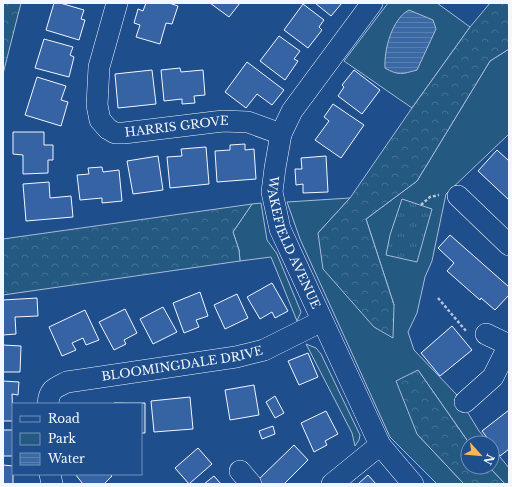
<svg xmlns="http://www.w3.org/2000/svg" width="512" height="487" font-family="'Libre Baskerville',serif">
	<defs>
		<pattern id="forest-crowns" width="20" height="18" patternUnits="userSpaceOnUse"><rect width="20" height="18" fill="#245a82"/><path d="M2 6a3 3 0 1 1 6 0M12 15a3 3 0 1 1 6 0" fill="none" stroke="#447295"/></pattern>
		<pattern id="park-tufts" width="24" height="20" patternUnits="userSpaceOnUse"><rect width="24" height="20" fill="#245a82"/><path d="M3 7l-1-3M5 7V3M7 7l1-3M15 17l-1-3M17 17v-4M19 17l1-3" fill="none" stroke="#447295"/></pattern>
		<pattern id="water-rules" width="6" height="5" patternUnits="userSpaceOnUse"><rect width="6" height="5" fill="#3b69a3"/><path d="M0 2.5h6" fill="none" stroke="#587fb1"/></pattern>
	</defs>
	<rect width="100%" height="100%" fill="#1f4e8c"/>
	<path fill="#245a82" stroke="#a8bbd7" d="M388,3H437L470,27L412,108L344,61Z
		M509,49V134L446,194L432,261L425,277L417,313L408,332L414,350L457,395L479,431L489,443H469L418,370L417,434L464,484H437L390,437L300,239L287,202L350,198L318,233L394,305L366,219L417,181L490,61Z
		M261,203L267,240L277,254L301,312L297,321L271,257L240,261L239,250L233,232L252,204Z
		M306,344L316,348L321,354L360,435L359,440L355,446L352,433Z
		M492,447L509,468V484H505L489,467H492Z"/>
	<path fill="url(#forest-crowns)" stroke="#a8bbd7" d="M3,3H21L3,74Z
		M490,3H509V49L490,61L417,181L366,219L394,305L393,338L374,327L323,269L318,233L350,198L412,108L470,27Z
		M252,204L233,232L239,250L240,261L3,295V239Z
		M418,370L469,443H468V467H489L505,484H464L417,434L396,381Z"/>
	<path fill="url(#park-tufts)" stroke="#a8bbd7" d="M402,199L432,209L417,262L386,255L390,235Z"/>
	<path fill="url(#water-rules)" stroke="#a8bbd7" d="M409,10L433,20L436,29L417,70C402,74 399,76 385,68C384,49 392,19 409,10Z"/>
	<path fill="#3563a3" stroke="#f2f6ff" d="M54,3H60L84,10L81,19L85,20L79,40L46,30Z
		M146,3H169L178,6L172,24L166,23L160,44L136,37L140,25L134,23L138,9L143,11Z
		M210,3H240L229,17Z
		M315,3H342L331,16Z
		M303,4L324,20L319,27L322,30L308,48L284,30Z
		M279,36L300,51L294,59L298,61L285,80L260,61Z
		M44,39L73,47L70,55L74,57L69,77L35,68Z
		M247,62L284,90L272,105L257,94L246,108L225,92Z
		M180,68L181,72L203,70L205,95L194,96L195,103L182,104V99L164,101L161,70Z
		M152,70L156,104L118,108L115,74Z
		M354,70L380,90L362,114L338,96L344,87L342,85Z
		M37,77L66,86L61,100L68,102L61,126L25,115Z
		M333,104L364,125L341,158L315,140L329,121L324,117Z
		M13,132H44V145H53V160H48V173L23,174V155L13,154Z
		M245,144V150L254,149L256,179L217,182L215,151L230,150V145Z
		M206,147L209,184L170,188L167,157L182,156L181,149Z
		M497,150L509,161V200L478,171Z
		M158,156L163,190L133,194L127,161Z
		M326,156L328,192L303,193V184L296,185L295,169H302L301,158Z
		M102,167L103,172L119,170L122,201L102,203V198L80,200L77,175L89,174L88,168Z
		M49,182L50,198L71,196L73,217L26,221L23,184Z
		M450,235L509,287V295L495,310L481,298L480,300L447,271L454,263L438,248Z
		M272,283L288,311L275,318L272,312L260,319L247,297Z
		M200,292L208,316L196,320L199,327L184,333L173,303Z
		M237,294L248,318L225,329L214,305Z
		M37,298L38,316L15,317L16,334L3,335V300Z
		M163,307L177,332L153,344L140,319Z
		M125,309L137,333L124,340L126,344L114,350L99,322Z
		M85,310L99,340L86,345L83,338L72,343L76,350L62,356L49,327Z
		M452,326L472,350L440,376L421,353Z
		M3,345L21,346L20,372H3Z
		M308,353L318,377L299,385L288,361Z
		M3,381L19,382L18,395L12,394L13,421H3Z
		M254,385L259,415L230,420L225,390Z
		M275,396L284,413L275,418L266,402Z
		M190,397L193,429L154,432L151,401Z
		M114,403H145V433H141V404Z
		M509,410V449L500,456L492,445V443H491L482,431Z
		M326,411L338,434L325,441L327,445L314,452L301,423Z
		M273,426L275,434L262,439L259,431Z
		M3,430H13V456H3Z
		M294,445L308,460L284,484H262L258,480Z
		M198,448L212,464L189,484L175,468Z
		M3,465L13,466V484H3Z
		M75,474H110L112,476L104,484H83Z
		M368,475L376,484H358Z
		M214,476L221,484H204Z"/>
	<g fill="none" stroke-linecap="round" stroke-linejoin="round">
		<defs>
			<g id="minor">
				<path id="s1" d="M117,3L99,67L97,105L100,120L108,129L115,133H124L223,121L248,122L281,134"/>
				<path id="s2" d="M372,3L292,111L281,134L275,168L272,192L280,229L380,445L413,484"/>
				<path d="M458,196L509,245"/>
				<path d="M486,334L509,345"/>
				<path d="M465,402L493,377L509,345"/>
				<path id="s3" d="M48,404C49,389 55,388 67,382L236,357L264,350L322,321"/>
				<path d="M240,471L251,484"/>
				<path d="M50,474L52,484"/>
				<path d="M332,484L380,445"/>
			</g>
		</defs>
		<use href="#minor" stroke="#f2f6ff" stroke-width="22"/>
		<path stroke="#b3c4dc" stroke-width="2.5" stroke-dasharray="3 2" stroke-linecap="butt" d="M421,205L430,197L439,195
			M438,298L466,331"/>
		<use href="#minor" stroke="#1f4e8c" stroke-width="21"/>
	</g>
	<g text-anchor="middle" stroke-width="3" stroke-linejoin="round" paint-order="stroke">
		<g font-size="12" fill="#f2f6ff" stroke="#1f4e8c">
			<text dy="4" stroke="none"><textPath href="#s1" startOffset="202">HARRIS GROVE</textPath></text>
			<text dy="4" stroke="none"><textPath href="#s2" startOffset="273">WAKEFIELD AVENUE</textPath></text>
			<text dy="4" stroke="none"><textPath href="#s3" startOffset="148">BLOOMINGDALE DRIVE</textPath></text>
		</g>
	</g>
	<rect width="512" height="487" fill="none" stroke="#f2f6ff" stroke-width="8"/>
	<rect x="12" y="403" width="130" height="72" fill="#1f4e8c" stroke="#7391ba"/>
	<rect x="20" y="416" width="20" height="6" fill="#1f4e8c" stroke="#7391ba"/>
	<text x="48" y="423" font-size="12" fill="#f2f6ff">Road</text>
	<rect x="20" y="433" width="20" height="12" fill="#245a82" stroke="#7391ba"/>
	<text x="48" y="443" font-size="12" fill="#f2f6ff">Park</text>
	<rect x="20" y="453" width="20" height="12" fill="url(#water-rules)" stroke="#7391ba"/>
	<text x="48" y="463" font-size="12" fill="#f2f6ff">Water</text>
	<g transform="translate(480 455) rotate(117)"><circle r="19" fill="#1f4e8c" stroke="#7391ba"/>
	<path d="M0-3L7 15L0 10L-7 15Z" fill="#ffb74d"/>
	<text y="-6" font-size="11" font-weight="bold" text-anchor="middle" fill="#f2f6ff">N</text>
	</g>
</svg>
